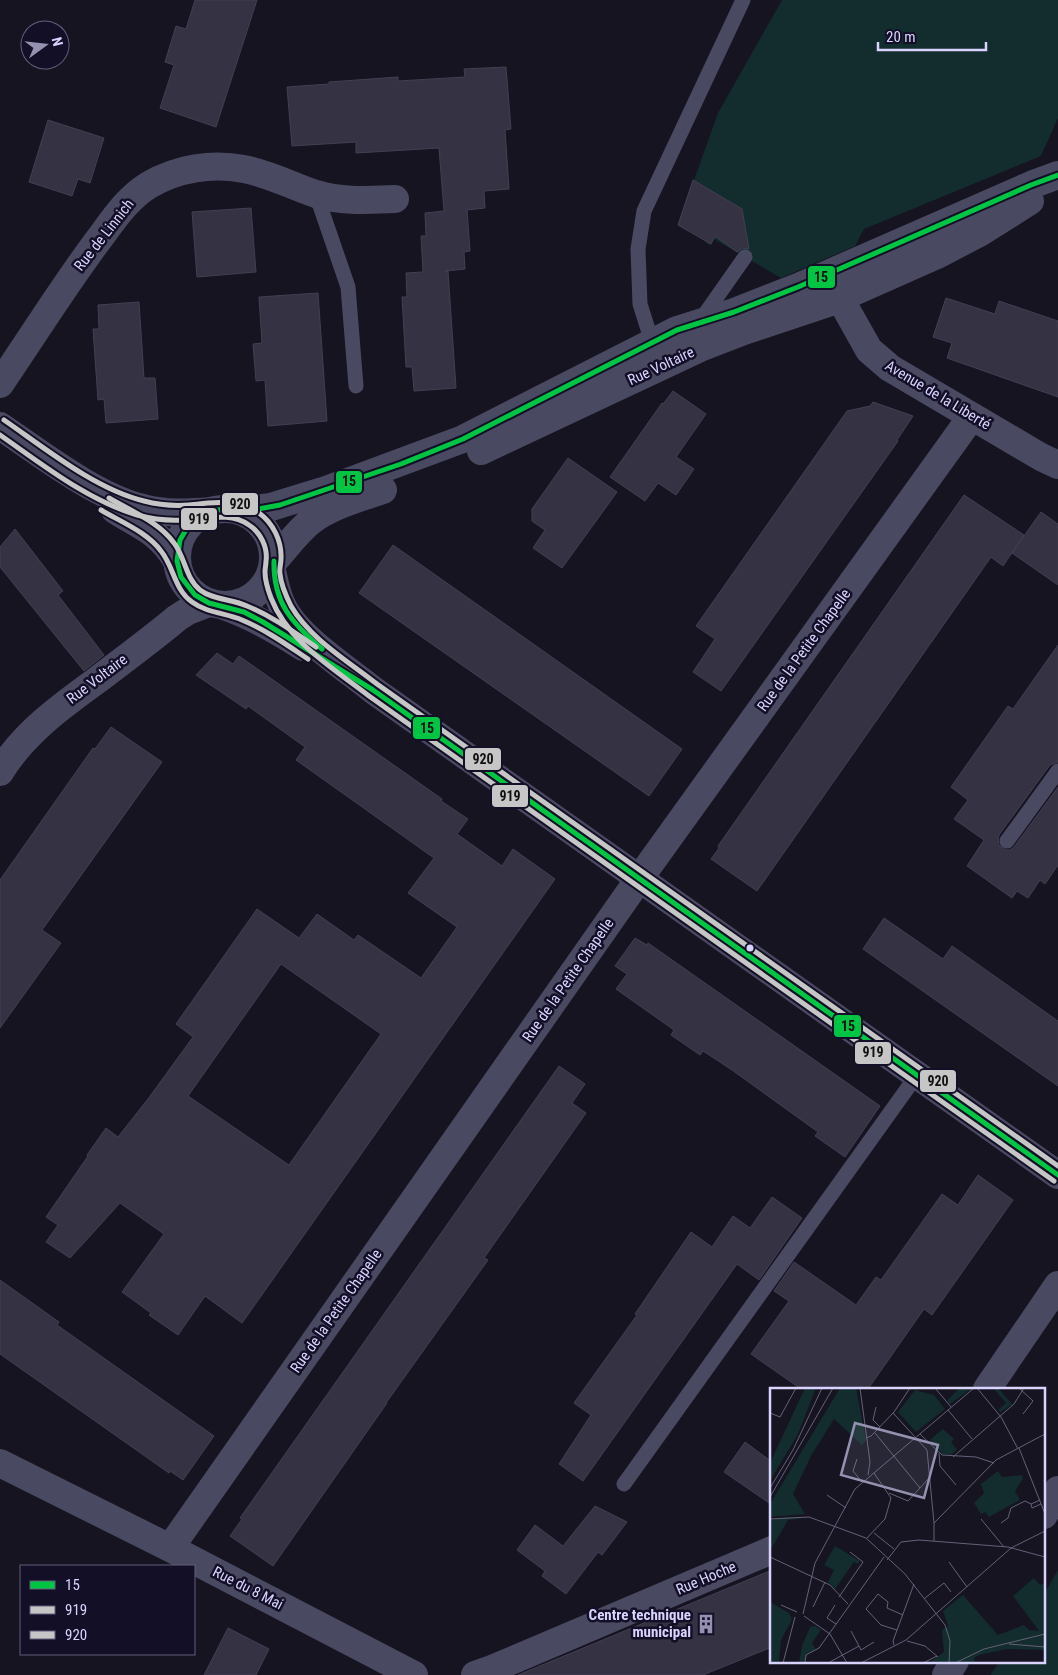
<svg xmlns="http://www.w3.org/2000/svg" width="1058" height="1675" font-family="'Roboto Condensed',sans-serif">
	<rect width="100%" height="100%" fill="#161421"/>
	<path fill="#132c2d" d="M782,0H1058V118L1041,156L864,229L855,246L781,278L714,239L710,245L706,243L707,241L678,225L718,113Z
		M1058,1570V1675H990L1000,1661H1044V1594Z"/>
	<path fill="#343243" stroke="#433f54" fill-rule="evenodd" d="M195,0H257L216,127L160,108L174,65L165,62L176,26L186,29Z
		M506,67L511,129L505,130L509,189L484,191L485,208L467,210L470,251L464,252L465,269L445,271H448L456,388L414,391L412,367H406L402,297H407L406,273L423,272L421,236H426L425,213L444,211L439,148L356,153V142L292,146L287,87L329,84V82L398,77V81L465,77L464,69Z
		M48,120L104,138L90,183L78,179L72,196L29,182Z
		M693,180L742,209L749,249L742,248L737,252L715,236L711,244L678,225Z
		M251,208L256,272L197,277L192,212Z
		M318,293L327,421L268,426L265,380L256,381L253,344L262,343L259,297Z
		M946,298L995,314L999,301L1058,321V397L947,358L952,343L933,337Z
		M139,302L144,378H155L158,419L106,423L104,399L98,400L93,329H99L98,305Z
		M673,391L706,414L676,457L694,469L676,495L658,483L645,501L610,477L662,403L663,404Z
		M873,402L913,416L897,440L898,441L721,691L693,672L715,639L696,626L847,411L870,406Z
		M568,458L617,492L562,568L533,548L545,530L532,521V509Z
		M964,495L1024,535L1003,566L991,557L757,891L711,859L719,848L718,846Z
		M1041,512L1058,524V585L1012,553Z
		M15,529L63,591L58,595L104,655L84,671L0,567V547Z
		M393,545L682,749L649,796L359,593Z
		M1058,645V762L1050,765L999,835L998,840L999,845L1006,850H1010L1014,847L1058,787V865L1045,884L1040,880L1028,898L1017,891L1012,898L967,866L984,840L954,819L968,800L951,787L1008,706L1013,709Z
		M217,653L233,664L239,656L442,799L441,801L468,819L457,834L502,866L513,849L555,879L242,1323L205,1296L178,1335L149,1315L151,1313L122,1292L164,1234L120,1203L70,1258L46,1242L58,1225L46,1217L88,1156L87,1155L106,1128L118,1137L148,1099L193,1037L176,1024L257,909L299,938L317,914L354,940L358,935L421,978L457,927L408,893L434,858L296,760L305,747L248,706L246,709L196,675ZM281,964L381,1034L289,1165L188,1096Z
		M111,727L162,762L42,930L61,943L0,1028V880L93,748L95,749Z
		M884,918L943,959L952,946L1058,1021V1086L863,949Z
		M635,938L647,945L648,943L880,1106L845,1157L815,1136L818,1132L732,1070L703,1051L700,1055L671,1035L674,1030L616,989L627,974L615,966Z
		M559,1066L585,1084L572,1103L586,1113L484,1258L488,1260L386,1403H387L273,1566L230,1536L242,1519L240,1518Z
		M978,1175L1013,1200L932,1315L924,1309L868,1389H801L751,1354L789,1301L774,1291L794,1262L856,1305L876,1277L881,1280L942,1194L958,1205Z
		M772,1197L802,1218L759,1280L737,1264L583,1481L559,1464L591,1415L574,1403L637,1315L635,1314L691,1232L712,1247L733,1216L750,1228Z
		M0,1280L59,1322L57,1325L214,1436L183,1480L170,1471L169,1473L0,1354Z
		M745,1442L772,1462V1505L724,1472Z
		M595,1506L627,1522L602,1555L598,1552L566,1594L542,1576L545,1571L517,1550L535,1525L563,1546Z
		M772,1570V1647L703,1675H518Z
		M228,1628L269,1649L256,1675H204Z"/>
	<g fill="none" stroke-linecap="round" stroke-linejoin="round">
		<path stroke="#4a4962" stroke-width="15" d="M316,194L348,287L356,386
			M700,321L745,257
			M652,342L640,304L638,249L644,211L743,0
			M1007,841L1058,771
			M624,1484L917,1075"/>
		<path stroke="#4a4962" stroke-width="28" d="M833,277L846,309L869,350L890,368L1041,457L1058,465
			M0,384C32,337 62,289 96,243C112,222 126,199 149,185C178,168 212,163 244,169C270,174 292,186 316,194C342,202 368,200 395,199
			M0,772C23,734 60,707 96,681C123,660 151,640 177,618L188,611L209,603
			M987,1389L1058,1285
			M0,1463L170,1548L414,1675
			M1044,1515L1058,1490
			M170,1548L639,879L972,416
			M475,1675L492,1669L772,1550
			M946,1675L955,1661"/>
		<path stroke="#4a4962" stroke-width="28" d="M0,426C40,453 96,497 143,508C166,514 188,513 211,511
			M481,451L700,348L744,331L831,302L937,255L981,232L1030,201
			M177 557a48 48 0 1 1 96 0a48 48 0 1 1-96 0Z
			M115,510C143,528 159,531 177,561
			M240,511L271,507L323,491L463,439L677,330L734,312L798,287L1031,185L1058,175
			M274,561C286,548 297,532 311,521C331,506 359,498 383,490
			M272,571C275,583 277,595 282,605C296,636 346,668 373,690L1058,1175
			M224,606C253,616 278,631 303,647"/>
		<defs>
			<path id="bus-1" d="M1058,175L1031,185L798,287L734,312L677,330L463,439L401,464L280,505L253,510L240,511L226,509L211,511L198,518L187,528L180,540L177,561L181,577L195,595L209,603L244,612L263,622L373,690L1058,1175
				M274,561C273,603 292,623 322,649"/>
			<path id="bus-2" d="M0,435C43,465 87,500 137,515C152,519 168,521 183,520C205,520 229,511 249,525C260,532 268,547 266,561C266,565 265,568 265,572C265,581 268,590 271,598C288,642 333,668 369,696L1054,1181
				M101,510C121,522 147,532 161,551C174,567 174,589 192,602C207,613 226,613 242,620C266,630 287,645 308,659"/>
			<path id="bus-3" d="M4,420C46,449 95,489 144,501C159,505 175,506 189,505C214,503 237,497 259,513C273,523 282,541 281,559C281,564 279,569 280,574C281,585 286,596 291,606C310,639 348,661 377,684L1058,1166
				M109,498C131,511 159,522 174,543C185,557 186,579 200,590C213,600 232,599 247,606C272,616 294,632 316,647"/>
		</defs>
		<use href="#bus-1" stroke="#130f26" stroke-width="9"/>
		<use href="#bus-2" stroke="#130f26" stroke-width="9"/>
		<use href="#bus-3" stroke="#130f26" stroke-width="9"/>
		<use href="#bus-1" stroke="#00c543" stroke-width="5"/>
		<use href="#bus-2" stroke="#c6c6c6" stroke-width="5"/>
		<use href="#bus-3" stroke="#c6c6c6" stroke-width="5"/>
	</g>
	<defs>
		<symbol id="building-bare" viewBox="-9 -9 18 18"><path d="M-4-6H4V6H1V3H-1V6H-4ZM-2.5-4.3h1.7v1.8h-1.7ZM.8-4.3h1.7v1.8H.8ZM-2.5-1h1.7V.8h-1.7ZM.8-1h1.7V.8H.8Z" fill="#9591b1" stroke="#130f26" stroke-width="2.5" paint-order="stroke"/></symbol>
	</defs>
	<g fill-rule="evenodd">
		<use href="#building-bare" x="692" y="1610" width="28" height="28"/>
	</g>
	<circle fill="#d9d4ff" stroke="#130f26" stroke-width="2" cx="750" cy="948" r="4.5"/>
	<g text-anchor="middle" stroke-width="5" stroke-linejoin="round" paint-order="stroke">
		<g font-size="15" fill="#d9d4ff" stroke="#130f26">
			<text transform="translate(104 235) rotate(-52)" y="5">Rue de Linnich</text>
			<text transform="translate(661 366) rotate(-25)" y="5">Rue Voltaire</text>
			<text transform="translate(938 395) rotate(31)" y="5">Avenue de la Liberté</text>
			<text transform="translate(804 650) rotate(-54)" y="5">Rue de la Petite Chapelle</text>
			<text transform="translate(97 679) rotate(-37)" y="5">Rue Voltaire</text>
			<text transform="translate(568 980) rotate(-55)" y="5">Rue de la Petite Chapelle</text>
			<text transform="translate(336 1311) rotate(-55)" y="5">Rue de la Petite Chapelle</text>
			<text transform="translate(706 1578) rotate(-23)" y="5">Rue Hoche</text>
			<text transform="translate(248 1588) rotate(27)" y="5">Rue du 8 Mai</text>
		</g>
		<g font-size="15" font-weight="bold" fill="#d9d4ff" stroke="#130f26" text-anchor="end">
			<text x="691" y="1620">Centre technique<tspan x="691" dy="17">municipal</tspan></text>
		</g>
	</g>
	<g transform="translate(770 1388)">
		<rect width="275" height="275" fill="#161421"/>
		<path d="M35,0H46L28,46L0,93V75ZM70,0H86L96,52L92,57L64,31L41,68L23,106L35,126L0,129V116ZM189,0H202L180,16L177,13ZM228,0L242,16L231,24L228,22L236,15L224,1ZM145,2L164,7L175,21L146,44L128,24ZM173,41L184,51L181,54L187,62L181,67L172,66L160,52ZM228,83L232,89L252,87L253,91L245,103L250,112L219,129L215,124L211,126L204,115L214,105L211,96ZM17,129L34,130L18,132L0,163V132ZM65,158L90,173L88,176L84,174L65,201L58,194L64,182L54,177ZM264,190L270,197L275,194V262L237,261L209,267L204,270L205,275H159L174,264L172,242L178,238L173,223L193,207L228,247L254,237L259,242L269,243L243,208ZM0,214L19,225L22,231L11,252L9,275H0ZM45,238L51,242L42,255L46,262L36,266L35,275H29L32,258L40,239Z" fill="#132c2d"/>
		<path fill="none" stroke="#64617a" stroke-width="1" d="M90,0L100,74L98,87M165,0L181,19M207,0L231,29L248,61M249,0L263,13L253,26M106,19L103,32L110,39M178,22L202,51M0,25L10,29L26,0M123,25L157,62L164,135M105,45L150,100M150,46L172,67L206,69L224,75M96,50L101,48L124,24L140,0M249,60L275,126M169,65L170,78L186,97M183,69L244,16L254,0M87,71L83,83L92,94M0,100L23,62L52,0M119,105L138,113L160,89M57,107L76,120M0,109L63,0M270,112L261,116L262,120L271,116M0,131L39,129L96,150L135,186L175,237L180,253L179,275M211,131L234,159M231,135L238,130L241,120L255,113L261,116M104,145L124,161M96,151L115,131L121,110L104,85M164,153V135L226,72L275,46M0,169L60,197L78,216M117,172L131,154L149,152L238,159L275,169M179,174L197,199M69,209L93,174L80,164M155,210L174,195L181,204M11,217L27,224M65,217L57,230L66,236M43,219L55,194M33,226L45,175L85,101L204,0M34,228L60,246L77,275M127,242L111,237L96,221L108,206L118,214L117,220L133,227M81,243L89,258M137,253L155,258L168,269M239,256L275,259M124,257L123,253L144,196M13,275L25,229M35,275L36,267L49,260L114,169M58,275L89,258L91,262L104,254M91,275L136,252L241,160L275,143M153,275L167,268M185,275L214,261L275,246"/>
		<path fill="#9591b1" fill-opacity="0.15" stroke="#9591b1" stroke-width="2.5" d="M85,35L168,57L154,110L71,87Z"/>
		<rect width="275" height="275" fill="none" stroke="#d9d4ff" stroke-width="2.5"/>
	</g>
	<g stroke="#130f26" stroke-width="2">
		<rect x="807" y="265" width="29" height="24" rx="5" fill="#00c543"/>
		<rect x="335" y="470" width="28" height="24" rx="5" fill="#00c543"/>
		<rect x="221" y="492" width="38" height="24" rx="5" fill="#c6c6c6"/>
		<rect x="180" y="507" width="38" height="24" rx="5" fill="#c6c6c6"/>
		<rect x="412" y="716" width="29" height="24" rx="5" fill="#00c543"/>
		<rect x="464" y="747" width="38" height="24" rx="5" fill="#c6c6c6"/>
		<rect x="491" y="784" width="38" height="24" rx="5" fill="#c6c6c6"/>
		<rect x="833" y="1014" width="29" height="24" rx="5" fill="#00c543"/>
		<rect x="854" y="1041" width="38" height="24" rx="5" fill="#c6c6c6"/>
		<rect x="919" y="1069" width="38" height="24" rx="5" fill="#c6c6c6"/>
	</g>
	<g font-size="14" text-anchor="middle" font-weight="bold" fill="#111">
		<text x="821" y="282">15</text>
		<text x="349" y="486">15</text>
		<text x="240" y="509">920</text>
		<text x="199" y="524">919</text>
		<text x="427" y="733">15</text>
		<text x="483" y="764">920</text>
		<text x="510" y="801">919</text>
		<text x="848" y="1031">15</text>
		<text x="873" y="1057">919</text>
		<text x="938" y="1086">920</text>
	</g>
	<rect x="20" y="1565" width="175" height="90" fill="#130f26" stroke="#625e7d"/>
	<rect x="30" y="1581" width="25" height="8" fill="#00c543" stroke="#625e7d"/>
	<text x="65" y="1590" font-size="15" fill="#d9d4ff">15</text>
	<rect x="30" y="1606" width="25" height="8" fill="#c6c6c6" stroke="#625e7d"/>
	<text x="65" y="1615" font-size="15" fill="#d9d4ff">919</text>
	<rect x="30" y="1631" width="25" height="8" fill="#c6c6c6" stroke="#625e7d"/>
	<text x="65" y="1640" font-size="15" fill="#d9d4ff">920</text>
	<g transform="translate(45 45) rotate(75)"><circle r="24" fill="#130f26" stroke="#625e7d"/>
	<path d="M0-4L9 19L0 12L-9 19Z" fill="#9591b1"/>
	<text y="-8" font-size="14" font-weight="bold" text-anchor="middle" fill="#d9d4ff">N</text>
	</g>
	<path d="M878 42v8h108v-8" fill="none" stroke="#d9d4ff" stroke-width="2.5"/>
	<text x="886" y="42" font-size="15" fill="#d9d4ff" stroke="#130f26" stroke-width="4" paint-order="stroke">20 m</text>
</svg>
